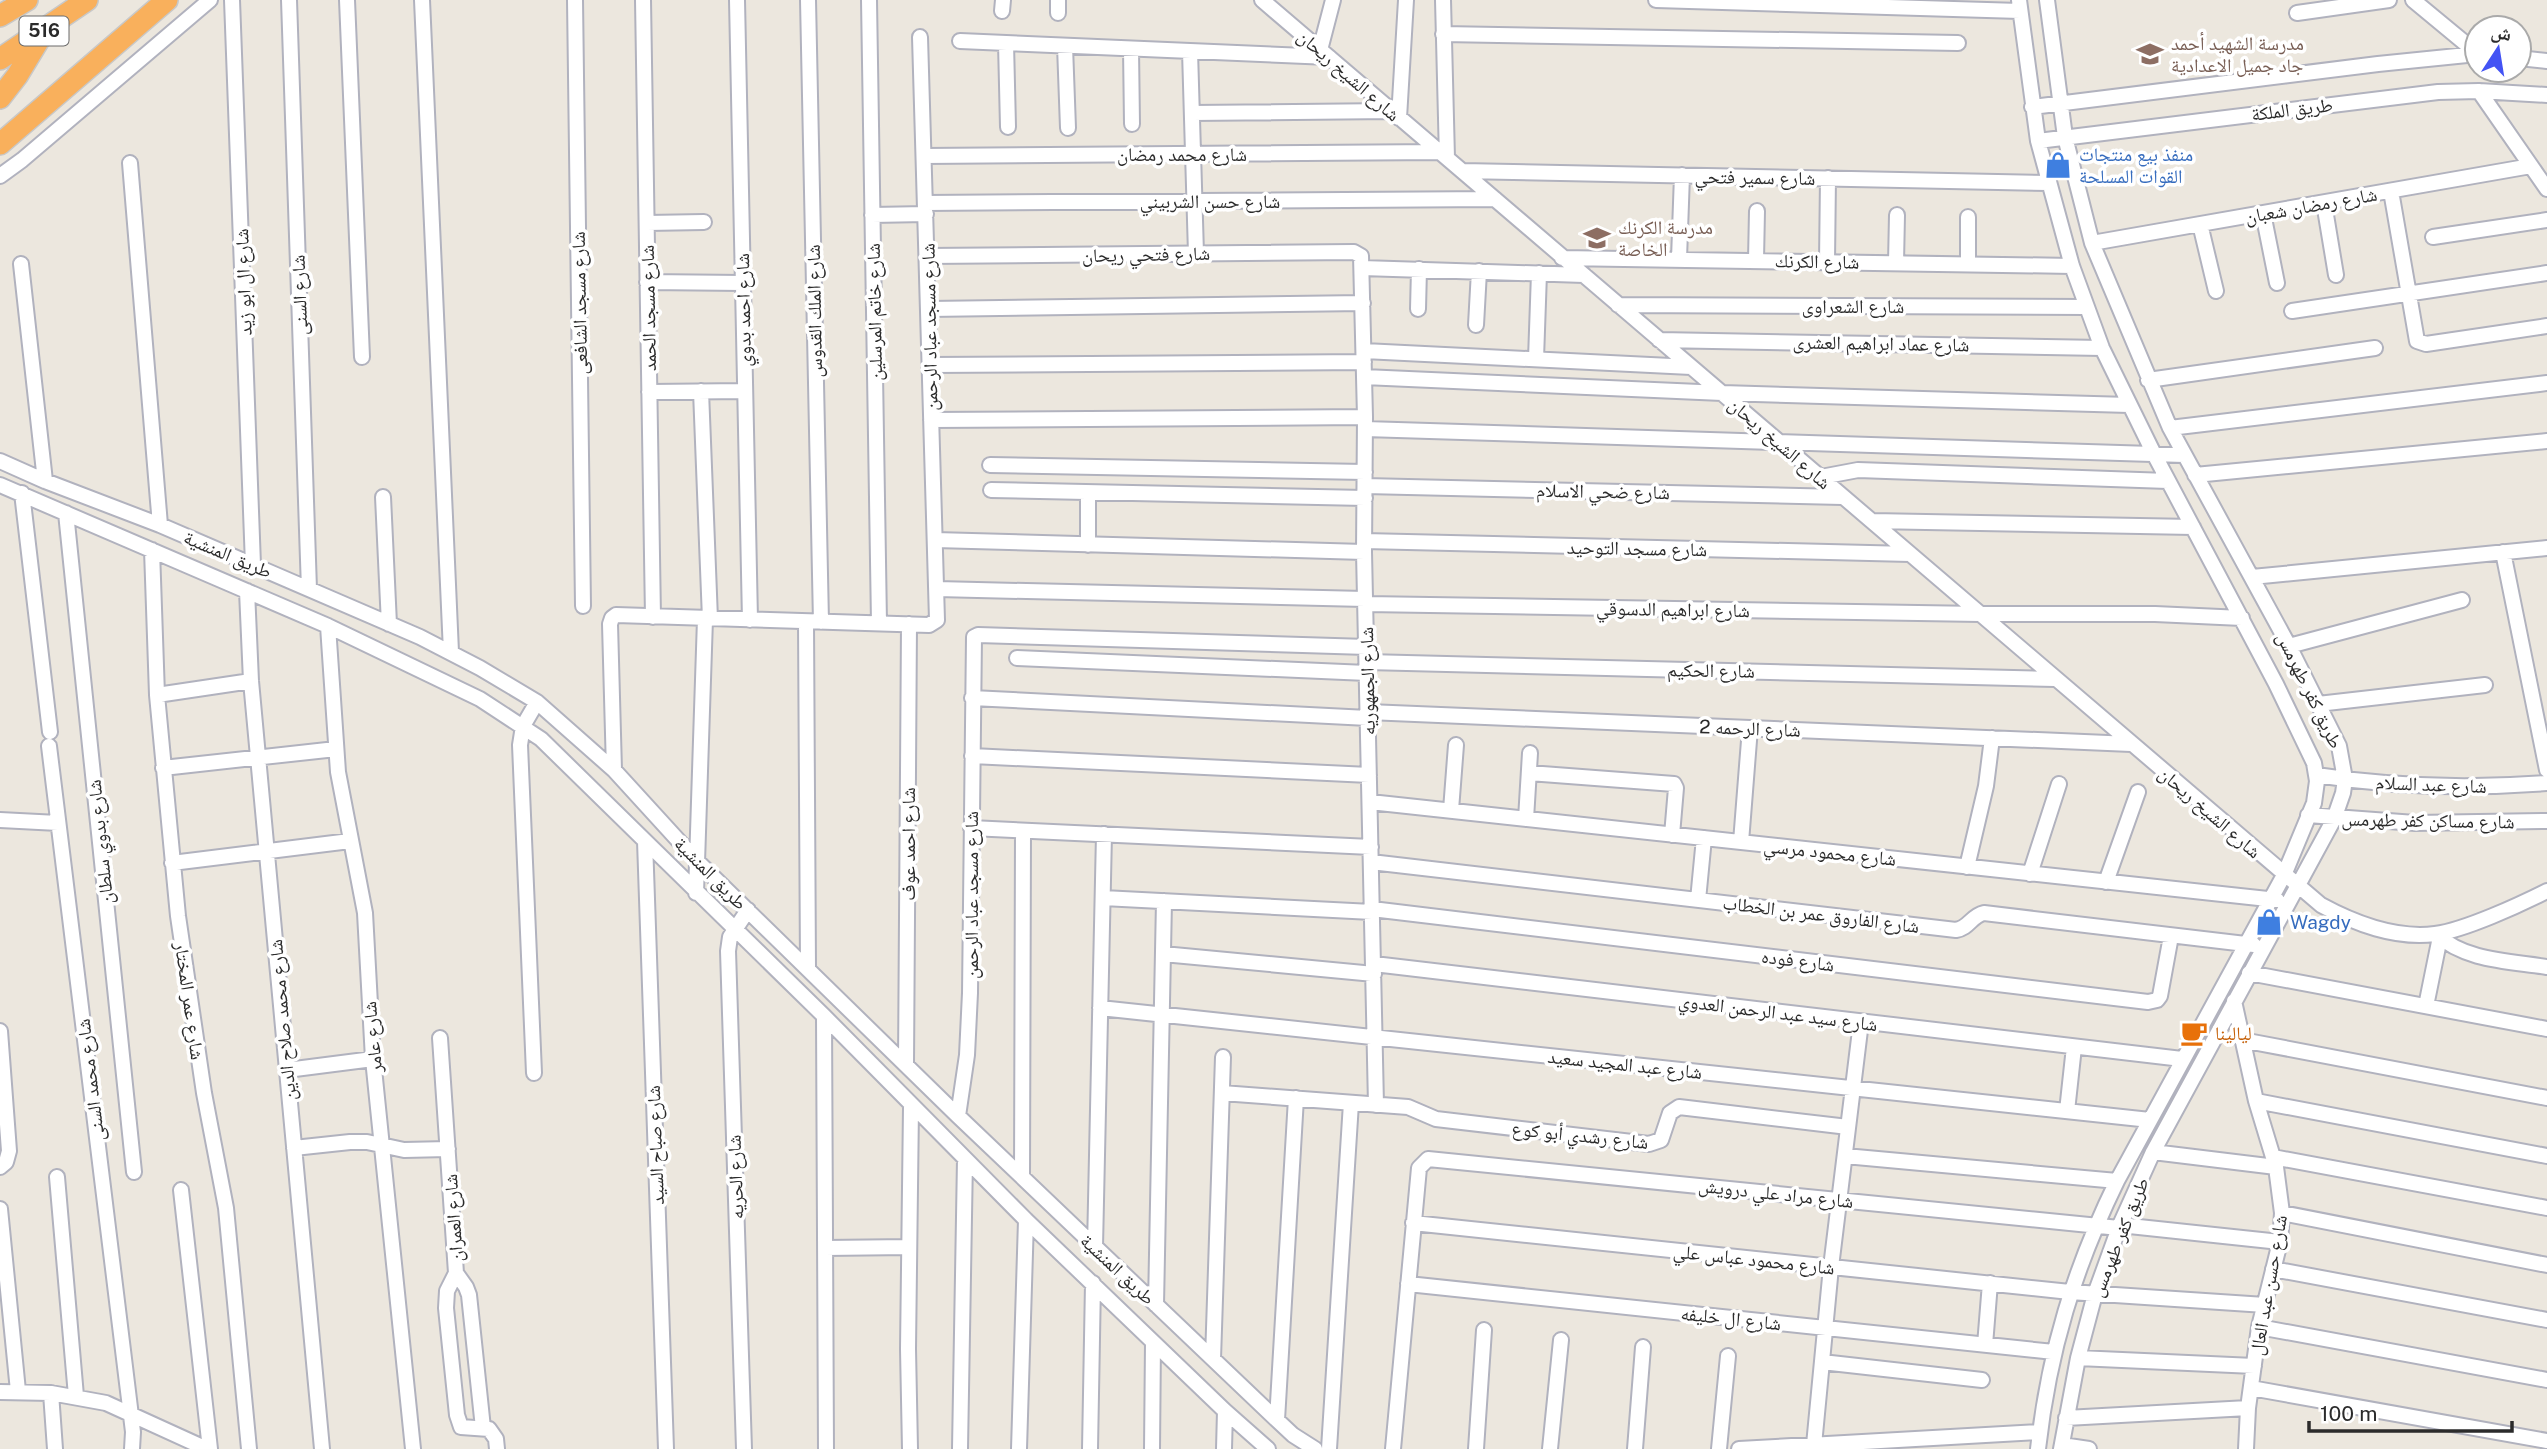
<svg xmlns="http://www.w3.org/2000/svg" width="2547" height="1449" font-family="'Public Sans','Noto Naskh Arabic',sans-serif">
	<rect width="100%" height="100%" fill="#ece7de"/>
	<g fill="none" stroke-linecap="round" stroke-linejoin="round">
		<defs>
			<path id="minor" d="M232,0L253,565
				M289,0L309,589
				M347,0L362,357
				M422,0L451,652
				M575,0L583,606
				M643,0L653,617
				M737,0L750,620
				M808,0L821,622
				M869,0L879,623
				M1262,0L2321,905C2356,924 2395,939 2435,934C2465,930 2519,905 2547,891
				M1443,0L1447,158
				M1656,0L2020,11
				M2019,0L2038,141L2072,266L2102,348L2154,454L2276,684L2314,763L2317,781L2314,803L2284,875L2117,1181C2074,1269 2049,1351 2038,1449
				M2047,0L2065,137L2092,243L2170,428L2289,646L2339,746L2345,779L2343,793L2334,819L2153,1152L2120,1225L2095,1294L2078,1358L2061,1449
				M2413,0L2477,53
				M1002,11L1003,0
				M1058,13V0
				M2297,13L2389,0
				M1443,34L1958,43
				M960,41L1329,57
				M1006,43L1008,127
				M1065,46L1068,128
				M1131,49L1132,124
				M1320,50L1333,0
				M1190,51L1196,254
				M2519,58L2547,61
				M2479,91L2547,189
				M2032,107L2378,64L2477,54
				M1192,113L1392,111
				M1399,118L1406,0
				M2038,141L2438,92L2479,91L2547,95
				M924,156L1440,152
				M130,163L160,525
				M1462,171L2048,183
				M0,176L22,160L210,0
				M2391,191L2417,341L2426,344L2547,326
				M925,203L1495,199
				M2324,203L2336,275
				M2263,213L2277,283
				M872,215L926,214
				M647,223L704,222
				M2200,224L2216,291
				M2433,237L2547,220
				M2092,243L2531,166
				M927,256L1354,252L1361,256L1365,417L1364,552L1376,1105
				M1562,258L2072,266
				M1679,259L1682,175
				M1756,260L1757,211
				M1827,262L1828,178
				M1896,263L1897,215
				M21,264L45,481
				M1968,264V217
				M1362,268L1584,275
				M647,282L743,283
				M1618,305L2087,307
				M929,309L1363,303
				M1418,309L1419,269
				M2292,311L2547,273
				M1476,325L1479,271
				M1659,340L2102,348
				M1364,351L1691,367
				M1536,359L1539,273
				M930,365L1364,362
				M1364,377L1722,393L2129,405
				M2148,380L2375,348
				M701,391L710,619
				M649,392L745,391
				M931,420L1365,417
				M2170,428L2547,383
				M1365,429L2184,455
				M0,461L45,481L160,525L420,637L480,668L537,702L614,770L698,862L958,1116L1277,1420L1293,1435L1315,1449
				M990,465L1365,472
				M2195,475L2547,441
				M1821,477L1858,470L2168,481
				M0,485L328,626L480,699L541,739L824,1016L1026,1220L1225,1411L1268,1449
				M1365,486L1842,497
				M991,490L1365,498
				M22,493L50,732
				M383,497L389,624
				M66,513L134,1172
				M1872,521L2193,527
				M935,540L1364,552
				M1364,541L1910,554
				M1088,545V493
				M152,550L157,695L178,916L204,1093L226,1208L249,1449
				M2503,552L2547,770
				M2252,577L2547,548
				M937,589L1365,599
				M247,591L251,681L322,1449
				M1366,604L1980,614H2155L2242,618
				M806,622L808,968
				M328,626L338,772L365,913L373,1059L413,1449
				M2289,646L2462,600
				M1017,658L1367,673
				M1367,662L2055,679
				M157,695L251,681
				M972,698L1368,718
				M2318,704L2485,685
				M1368,712L2131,744
				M49,746L133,1432L132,1449
				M972,756L1369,775
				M163,768L336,749
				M614,770L610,624L612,618L616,615L929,625L937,620L920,37
				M1529,773L1674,784L1676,788L1672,835
				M2316,775C2393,787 2469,789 2547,783
				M1370,802L2277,900
				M1451,810L1456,745
				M2308,815L2415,823L2547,821
				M1526,819L1530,753
				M0,820L58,823
				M971,828L1371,847
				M645,841L666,1449
				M1741,842L1750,728
				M1371,862L1956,930C1969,928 1971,916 1984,913L2254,945
				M172,863L350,841
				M1967,867L1986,786L1992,738
				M2030,874L2059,784
				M2106,882L2138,792
				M696,893L705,619
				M1103,898L1372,912
				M1698,900L1704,838
				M1372,909L2148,1002L2157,1000L2160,996L2171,936
				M2436,934C2465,961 2509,961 2547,967
				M1163,954L1374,974
				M1374,964L2182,1059
				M2249,973L2547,1029
				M2234,1001L2256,1101L2276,1167L2282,1213L2280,1242L2259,1327L2248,1408L2246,1449
				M2426,1006L2440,937
				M1100,1008L2150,1120
				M824,1016L826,1449
				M0,1031L9,1151L6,1162L0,1167
				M440,1038L456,1273L447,1291L446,1308L457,1415L461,1427L489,1429L496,1439L497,1449
				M2242,1040L2547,1098
				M906,1065L909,624
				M287,1070L373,1059
				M534,1073L520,745L523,726L537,702
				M1222,1093L1408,1107L1436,1119L1649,1144L1661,1140L1670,1113L1679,1107L1848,1127
				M2256,1101L2547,1156
				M2067,1111L2074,1047
				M958,1116L967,1055L970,993L974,637L978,635L1367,647
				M294,1148L350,1142H367L404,1150L448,1149
				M2153,1152L2276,1167
				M1845,1156L2117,1181
				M2273,1157L2547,1208
				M57,1177L76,1396
				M1022,1177L1023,831
				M181,1190L210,1449
				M0,1209L18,1391
				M2282,1213L2547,1265
				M1413,1223L2070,1292L2265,1305
				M2120,1225L2280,1242
				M1095,1247L1104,834
				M825,1248L909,1247
				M2273,1269L2547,1320
				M456,1273L466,1287L469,1295L483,1428
				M1408,1284L2054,1352
				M1156,1305L1164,901
				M2259,1327L2547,1380
				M1985,1345L1990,1283
				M2078,1358L2254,1366
				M1213,1359L1223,1057
				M1822,1362L1982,1380
				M2251,1388L2547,1441
				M0,1392L51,1393L106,1403L207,1449
				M51,1393L55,1449
				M2066,1418L2248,1408
				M1277,1420L1296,1098
				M1814,1445L1831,1267L1861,1022
				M2062,1445L2089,1449
				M744,1449L728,951L730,937L748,910
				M910,1449L908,1349L911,1107
				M960,1449L965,1159
				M1019,1449L1026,1220
				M1090,1449L1093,1283
				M1152,1449L1153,1342
				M1224,1449L1225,1411
				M1329,1449L1351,1103
				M1393,1449L1419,1168L1428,1159L2119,1228
				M1476,1449L1484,1330
				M1550,1449L1561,1340
				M1635,1449L1643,1347
				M1719,1449L1728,1356
				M1739,1449L2040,1432"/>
			<path id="highway" d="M0,16L27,0
				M0,59L87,0
				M0,98L17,76L43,33
				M0,144L167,0"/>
		</defs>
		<use href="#minor" stroke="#b1b2be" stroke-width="18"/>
		<use href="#highway" stroke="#c8c8c8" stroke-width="24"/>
		<use href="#minor" stroke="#fff" stroke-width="14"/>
		<use href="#highway" stroke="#f9b05c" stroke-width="21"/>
	</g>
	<defs>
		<symbol id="school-bare" viewBox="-9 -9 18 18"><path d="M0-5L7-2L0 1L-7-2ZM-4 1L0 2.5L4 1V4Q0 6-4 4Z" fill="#8d6e63" stroke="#fff" stroke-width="2.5" paint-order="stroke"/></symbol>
		<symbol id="shop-bare" viewBox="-9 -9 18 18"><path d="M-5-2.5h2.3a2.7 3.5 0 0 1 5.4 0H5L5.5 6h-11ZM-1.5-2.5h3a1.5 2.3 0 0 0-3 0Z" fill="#3f7fe0" stroke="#fff" stroke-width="2.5" paint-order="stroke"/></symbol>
		<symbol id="cafe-bare" viewBox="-9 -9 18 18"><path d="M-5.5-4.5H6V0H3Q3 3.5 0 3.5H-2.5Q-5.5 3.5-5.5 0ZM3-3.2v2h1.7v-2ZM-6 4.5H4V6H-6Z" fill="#e8710a" stroke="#fff" stroke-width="2.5" paint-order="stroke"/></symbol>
	</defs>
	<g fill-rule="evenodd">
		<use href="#school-bare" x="2131" y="35" width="38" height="38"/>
		<use href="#shop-bare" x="2039" y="146" width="38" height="38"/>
		<use href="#school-bare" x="1578" y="219" width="38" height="38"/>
		<use href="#shop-bare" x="2250" y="903" width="38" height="38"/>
		<use href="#cafe-bare" x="2175" y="1014" width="38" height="38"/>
	</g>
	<g text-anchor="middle" stroke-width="7" stroke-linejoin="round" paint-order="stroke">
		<rect fill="#fff" stroke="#6b6b6b" stroke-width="2" x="19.5" y="16.5" width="49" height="29" rx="5"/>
		<g font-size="18" font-weight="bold" fill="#2b2b2b">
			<text x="44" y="37">516</text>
		</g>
		<g font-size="19" fill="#785e54" stroke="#fff" text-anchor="start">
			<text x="2171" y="50">مدرسة الشهيد أحمد<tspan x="2171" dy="22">جاد جميل الاعدادية</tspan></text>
			<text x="1618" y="234">مدرسة الكرنك<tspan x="1618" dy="22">الخاصة</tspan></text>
		</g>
		<g font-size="19" fill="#2b2b2b" stroke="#fff">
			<text transform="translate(1349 75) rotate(41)" y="7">شارع الشيخ ريحان</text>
			<text transform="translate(2292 109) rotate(-7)" y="7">طريق الملكة</text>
			<text x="1182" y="161">شارع محمد رمضان</text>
			<text transform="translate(1755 177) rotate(1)" y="7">شارع سمير فتحي</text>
			<text x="1210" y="208">شارع حسن الشربيني</text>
			<text transform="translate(2311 205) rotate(-10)" y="7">شارع رمضان شعبان</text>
			<text transform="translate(1146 254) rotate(-1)" y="7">شارع فتحي ريحان</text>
			<text transform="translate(1817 261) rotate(1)" y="7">شارع الكرنك</text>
			<text transform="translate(243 282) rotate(-92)" y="7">شارع ال ابو زيد</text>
			<text transform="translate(299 295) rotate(-92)" y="7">شارع السنى</text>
			<text transform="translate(579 303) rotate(-91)" y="7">شارع مسجد الشافعى</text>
			<text x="1853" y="313">شارع الشعراوى</text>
			<text transform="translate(648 308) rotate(-91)" y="7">شارع مسجد الحمد</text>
			<text transform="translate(743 310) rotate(-91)" y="7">شارع احمد بدوي</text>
			<text transform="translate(814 311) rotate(-91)" y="7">شارع الملك القدوس</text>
			<text transform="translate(874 312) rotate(-91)" y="7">شارع خاتم المرسلين</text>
			<text transform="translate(929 327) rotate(-91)" y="7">شارع مسجد عباد الرحمن</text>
			<text transform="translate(1881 343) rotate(1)" y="7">شارع عماد ابراهيم العشرى</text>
			<text transform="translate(1780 443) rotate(41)" y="7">شارع الشيخ ريحان</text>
			<text transform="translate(1603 491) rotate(1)" y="7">شارع ضحي الاسلام</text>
			<text transform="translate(1637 548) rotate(1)" y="7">شارع مسجد التوحيد</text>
			<text transform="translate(228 554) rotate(23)" y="7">طريق المنشية</text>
			<text transform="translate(1673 609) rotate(1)" y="7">شارع ابراهيم الدسوقي</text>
			<text transform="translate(1711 670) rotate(1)" y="7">شارع الحكيم</text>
			<text transform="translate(1367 681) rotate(-91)" y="7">شارع الجمهوريه</text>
			<text transform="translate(2310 690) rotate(64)" y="7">طريق كفر طهرمس</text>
			<text transform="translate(1750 728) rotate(2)" y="7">شارع الرحمه 2</text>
			<text transform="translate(2431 784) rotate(2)" y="7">شارع عبد السلام</text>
			<text transform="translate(2210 812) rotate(41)" y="7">شارع الشيخ ريحان</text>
			<text transform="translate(2428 820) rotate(1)" y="7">شارع مساكن كفر طهرمس</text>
			<text transform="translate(100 842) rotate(-96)" y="7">شارع بدوي سلطان</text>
			<text transform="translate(908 844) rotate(-90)" y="7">شارع احمد عوف</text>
			<text transform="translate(1830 852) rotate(6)" y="7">شارع محمود مرسي</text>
			<text transform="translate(711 873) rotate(45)" y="7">طريق المنشية</text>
			<text transform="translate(971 895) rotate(-90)" y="7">شارع مسجد عباد الرحمن</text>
			<text transform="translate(1821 914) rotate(7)" y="7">شارع الفاروق عمر بن الخطاب</text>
			<text transform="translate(1798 960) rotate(7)" y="7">شارع فوده</text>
			<text transform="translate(190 1001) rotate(82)" y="7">شارع عمر المختار</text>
			<text transform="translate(1778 1012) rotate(7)" y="7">شارع سيد عبد الرحمن العدوي</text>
			<text transform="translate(282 1020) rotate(-95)" y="7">شارع محمد صلاح الدين</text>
			<text transform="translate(372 1037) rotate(-95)" y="7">شارع عامر</text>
			<text transform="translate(1625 1064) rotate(6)" y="7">شارع عبد المجيد سعيد</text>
			<text transform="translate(90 1080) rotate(-97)" y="7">شارع محمد السنى</text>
			<text transform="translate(1580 1135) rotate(6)" y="7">شارع رشدي أبو كوع</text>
			<text transform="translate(655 1145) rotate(-92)" y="7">شارع صباح السيد</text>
			<text transform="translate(735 1177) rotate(-92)" y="7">شارع الحريه</text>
			<text transform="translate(1776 1193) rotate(6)" y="7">شارع مراد علي درويش</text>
			<text transform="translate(453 1218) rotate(-94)" y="7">شارع العمران</text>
			<text transform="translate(2119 1237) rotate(-68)" y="7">طريق كفر طهرمس</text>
			<text transform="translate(1754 1259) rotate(6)" y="7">شارع محمود عباس علي</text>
			<text transform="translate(1118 1269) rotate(43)" y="7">طريق المنشية</text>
			<text transform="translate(2268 1285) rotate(-80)" y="7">شارع حسن عبد العال</text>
			<text transform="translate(1731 1318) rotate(6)" y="7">شارع ال خليفه</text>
		</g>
		<g font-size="19" fill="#366cbe" stroke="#fff" text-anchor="start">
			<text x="2079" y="161">منفذ بيع منتجات<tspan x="2079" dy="22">القوات المسلحة</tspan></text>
			<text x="2290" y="929">Wagdy</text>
		</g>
		<g font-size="19" fill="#c56008" stroke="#fff" text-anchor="start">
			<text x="2215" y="1040">ليالينا</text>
		</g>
	</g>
	<g transform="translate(2498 49) rotate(12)"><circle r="33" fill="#ffffff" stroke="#aaaaaa" stroke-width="2"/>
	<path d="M0-5L12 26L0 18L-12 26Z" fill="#4353f4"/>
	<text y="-10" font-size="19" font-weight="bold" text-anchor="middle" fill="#2b2b2b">ش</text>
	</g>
	<path d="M2309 1421v10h203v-10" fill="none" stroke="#2b2b2b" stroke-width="3.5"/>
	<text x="2320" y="1421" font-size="21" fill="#2b2b2b" stroke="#ffffff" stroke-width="5" paint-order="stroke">100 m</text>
</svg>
